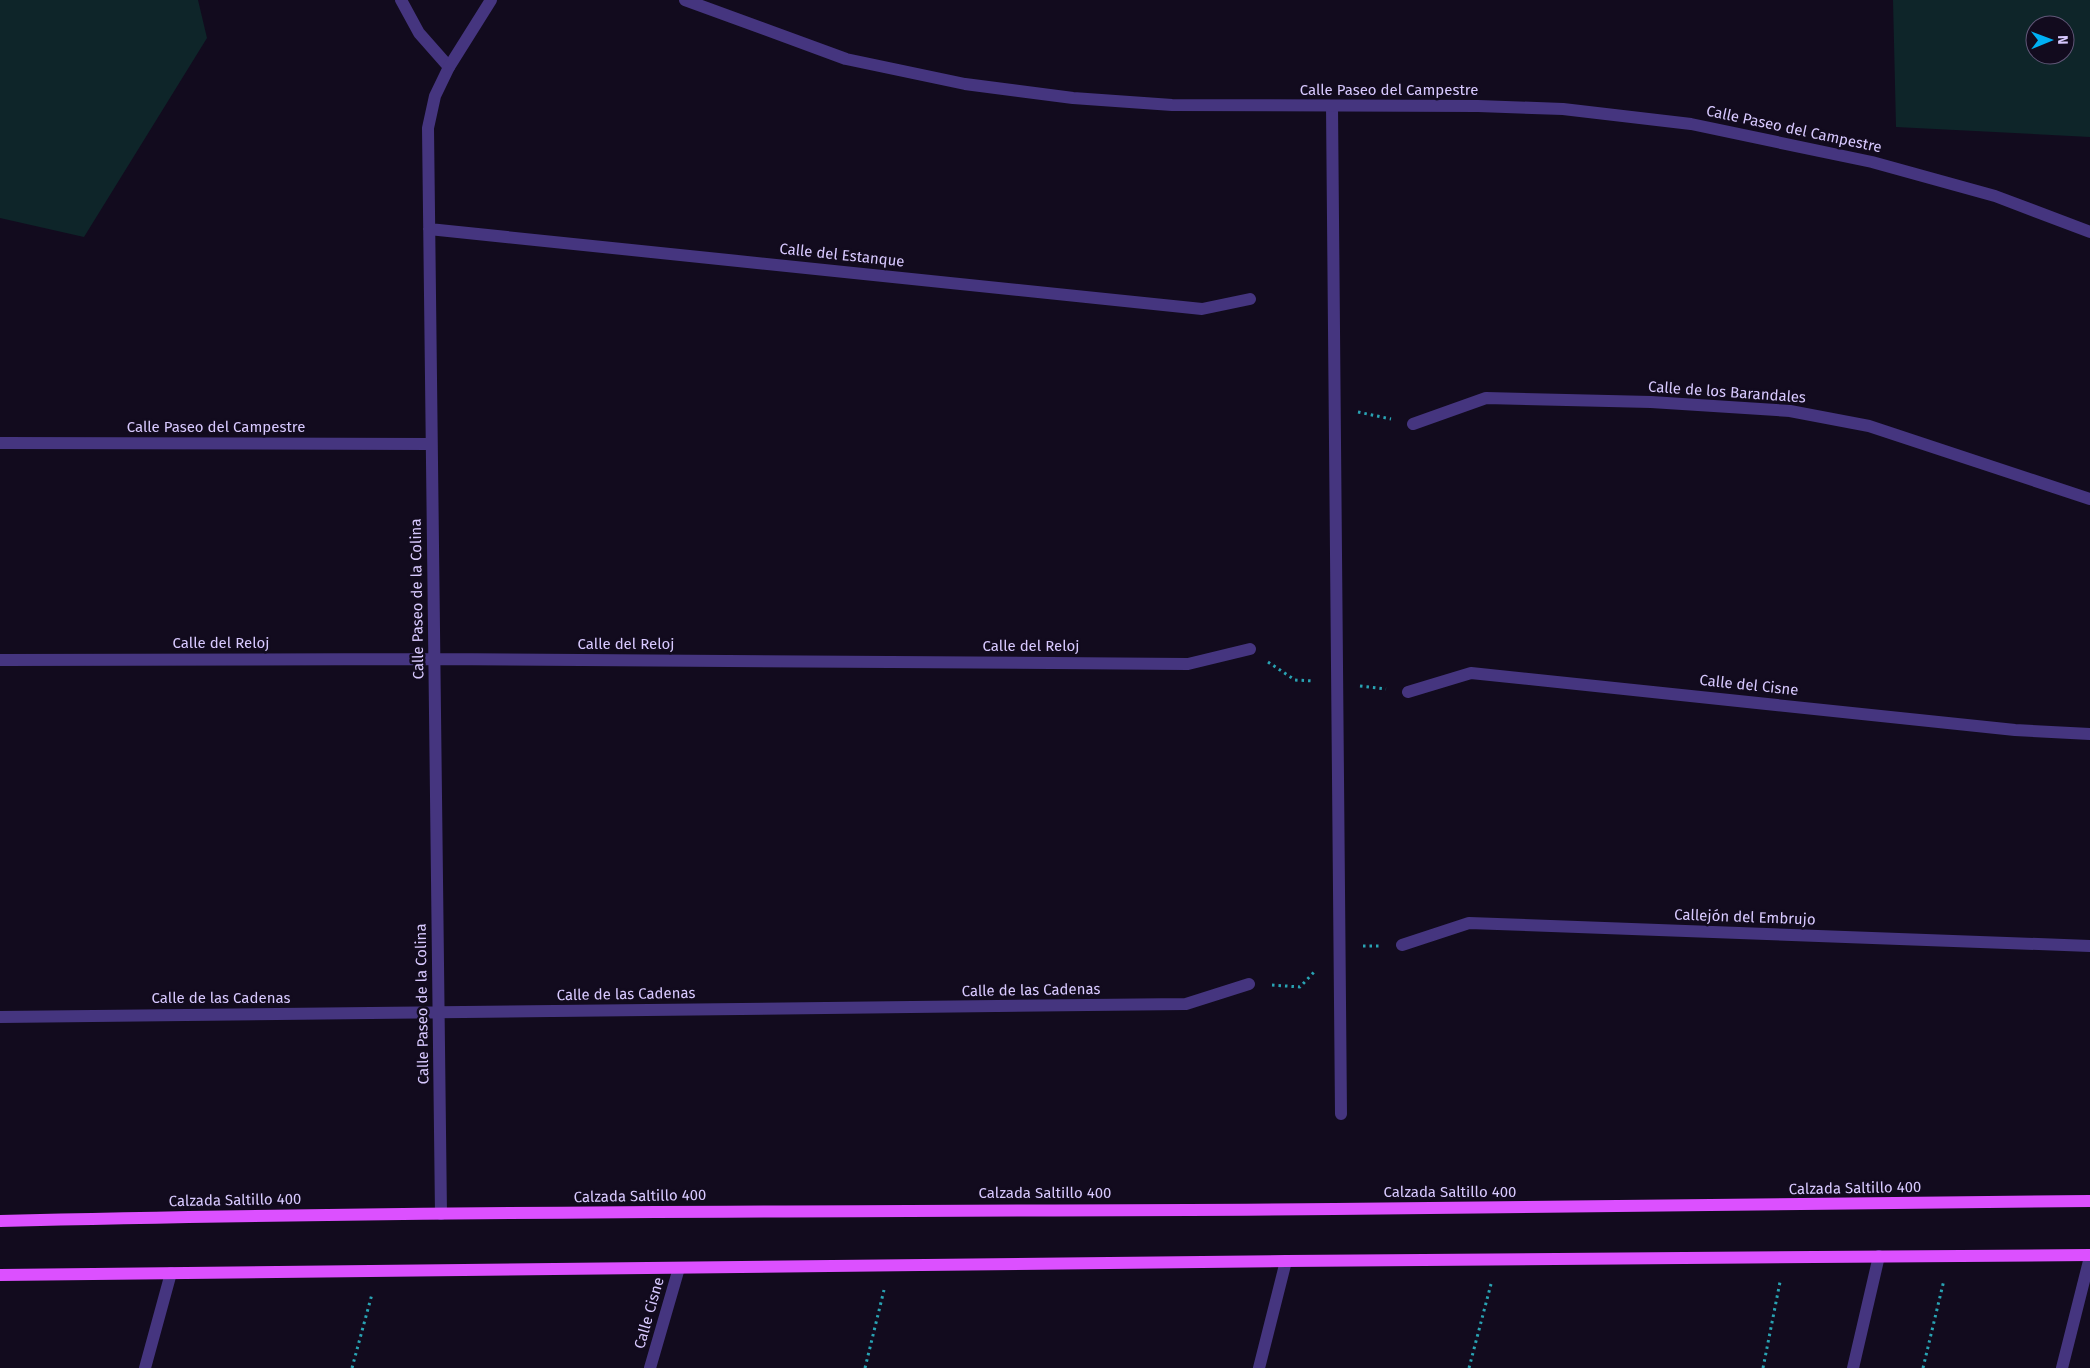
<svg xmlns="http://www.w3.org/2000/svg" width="2090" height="1368" font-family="'Fira Sans',sans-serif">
	<rect width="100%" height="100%" fill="#120b1e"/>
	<path fill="#0e2529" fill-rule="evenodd" d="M0,0H198L207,38L84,237L0,218Z
		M1893,0H2090V137L1896,127ZM2035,25H2065V55H2035Z"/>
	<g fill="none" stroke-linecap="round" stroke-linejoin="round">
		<path stroke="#29a3b3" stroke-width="3" stroke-dasharray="2.5 4" stroke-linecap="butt" d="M1358,412L1391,419
			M1268,662L1295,680L1314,681
			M1360,686L1386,689
			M1363,946H1379
			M1272,985L1300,987L1316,970
			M352,1368L372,1294
			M865,1368L884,1290
			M1469,1368L1491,1284
			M1763,1368L1780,1282
			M1923,1368L1944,1280"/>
		<path stroke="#45357f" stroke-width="12" d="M401,0L419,33L449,67"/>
		<path stroke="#45357f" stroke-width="12" d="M1332,106L1341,1114"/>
		<path stroke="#45357f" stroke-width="12" d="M685,0L846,59L965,84L1073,98L1172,105L1478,106L1563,109L1691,124L1872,162L1995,196L2090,232
			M429,229L1202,309L1250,299
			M1413,424L1486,398L1651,402L1790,411L1869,426L2090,499
			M0,443L431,444
			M0,660L434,659L1188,664L1250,649
			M1408,692L1471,673L2015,730L2090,734
			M1402,945L1469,923L2090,946
			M0,1017L1186,1004L1249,984
			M441,1214L428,128L435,96L449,67L491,0
			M145,1368L171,1273
			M650,1368L679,1268
			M1259,1368L1286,1261
			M1853,1368L1879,1256
			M2062,1368L2090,1257"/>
		<path stroke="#dc50ff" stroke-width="12" d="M0,1221C444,1210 889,1212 1334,1209C1586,1207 1838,1204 2090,1201
			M0,1275L1286,1261L2090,1255"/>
	</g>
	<g text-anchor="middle" stroke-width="5" stroke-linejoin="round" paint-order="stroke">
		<g font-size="15" fill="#d8c9ff" stroke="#120b1e">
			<text x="1389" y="95">Calle Paseo del Campestre</text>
			<text transform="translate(1794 129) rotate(12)" y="5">Calle Paseo del Campestre</text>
			<text transform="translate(842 255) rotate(6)" y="5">Calle del Estanque</text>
			<text transform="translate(1727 392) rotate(4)" y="5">Calle de los Barandales</text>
			<text x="216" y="432">Calle Paseo del Campestre</text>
			<text transform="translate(417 599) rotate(-91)" y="5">Calle Paseo de la Colina</text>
			<text x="221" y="648">Calle del Reloj</text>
			<text x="626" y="649">Calle del Reloj</text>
			<text x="1031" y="651">Calle del Reloj</text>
			<text transform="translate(1749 685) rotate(6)" y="5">Calle del Cisne</text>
			<text transform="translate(1745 917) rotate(2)" y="5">Callejón del Embrujo</text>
			<text transform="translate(1031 990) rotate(-1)" y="5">Calle de las Cadenas</text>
			<text transform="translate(626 994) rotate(-1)" y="5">Calle de las Cadenas</text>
			<text x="221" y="1003">Calle de las Cadenas</text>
			<text transform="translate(422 1004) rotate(-91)" y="5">Calle Paseo de la Colina</text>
			<text transform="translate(1855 1188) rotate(-1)" y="5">Calzada Saltillo 400</text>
			<text x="1450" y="1197">Calzada Saltillo 400</text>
			<text x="1045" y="1198">Calzada Saltillo 400</text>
			<text transform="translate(640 1196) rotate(-1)" y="5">Calzada Saltillo 400</text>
			<text transform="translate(235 1200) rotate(-1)" y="5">Calzada Saltillo 400</text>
			<text transform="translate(649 1313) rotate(-74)" y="5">Calle Cisne</text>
		</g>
	</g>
	<g transform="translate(2050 40) rotate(89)"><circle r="24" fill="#120b1e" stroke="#615778"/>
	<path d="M0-4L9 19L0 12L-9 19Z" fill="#00b0f4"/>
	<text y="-8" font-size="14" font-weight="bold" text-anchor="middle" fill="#d8c9ff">N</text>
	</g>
</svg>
